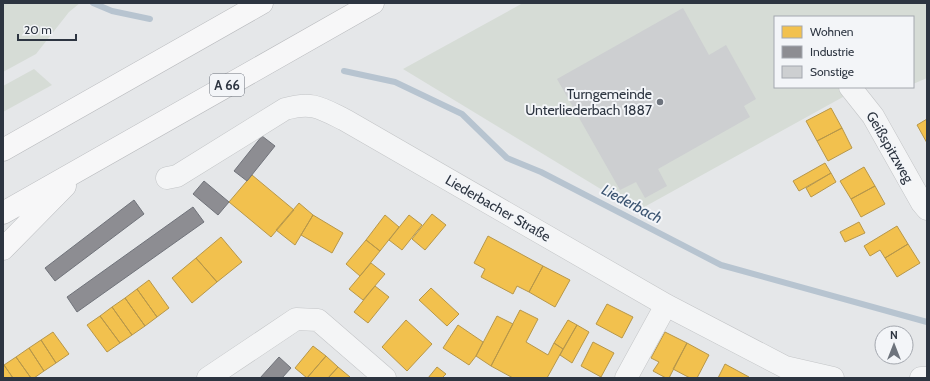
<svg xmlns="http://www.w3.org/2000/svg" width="930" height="381" font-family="Cabin,sans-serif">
	<rect width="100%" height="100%" fill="#e5e7e9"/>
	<path fill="#d6dcd6" d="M3,3H80L69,12L36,54L3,72Z
		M523,3H927V78L913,84V17H775V87H861L637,211L403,69Z
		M34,69L52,85L3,112V86Z"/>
	<path fill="#f2c14e" stroke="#b7974a" d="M831,108L842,128L817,141L806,121Z
		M927,119V143L917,125Z
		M842,128L852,148L828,161L817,141Z
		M825,163L831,173L799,191L793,181Z
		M864,167L875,186L851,199L840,181Z
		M831,173L836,182L811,197L806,188Z
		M252,175L294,210L271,237L229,202Z
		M875,186L885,204L861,217L851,199Z
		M299,203L313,215L295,245L276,230Z
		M432,214L446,225L425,250L412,239Z
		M313,215L343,233L332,253L301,235Z
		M385,215L399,227L380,251L366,240Z
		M409,215L422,225L402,250L389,240Z
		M859,222L865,233L845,242L840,232Z
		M897,226L908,244L885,258L880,250L870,256L864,246Z
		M488,236L543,266L529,292L517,286L513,294L481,277L485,269L474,263Z
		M221,237L242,262L217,282L196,258Z
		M366,240L380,251L360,276L346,264Z
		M908,244L920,263L897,277L885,258Z
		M196,258L217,282L192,303L172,278Z
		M371,263L385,274L363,300L349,289Z
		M543,266L570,280L555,307L529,292Z
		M149,280L169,308L157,317L137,289Z
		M375,286L389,297L368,323L354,312Z
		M431,288L459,314L447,326L419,300Z
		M137,289L157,317L145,326L125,298Z
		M125,298L145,326L132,335L112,307Z
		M607,304L633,317L622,338L596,324Z
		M112,307L132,335L120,343L100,316Z
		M520,310L538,319L526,342L548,355L554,343L563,349L547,378H513L491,366Z
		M100,316L120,343L107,352L87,325Z
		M497,316L513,324L491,366L476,356Z
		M406,320L432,344L407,371L382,347Z
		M568,320L577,325L563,349L554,343Z
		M458,325L483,342L476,356L469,365L443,348Z
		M577,325L589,332L572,363L560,355Z
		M53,332L69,354L56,363L41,340Z
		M665,332L687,343L669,378H666L653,371L659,362L651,358Z
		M41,340L56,363L44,371L29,348Z
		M593,342L614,353L601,377L581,366Z
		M687,343L709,355L697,378H690L673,369Z
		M313,346L326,356L307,378L295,368Z
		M29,348L44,371L34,378H31L16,357Z
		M326,356L338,367L328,378H307Z
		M16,357L31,378H13L4,365Z
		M3,364L4,365L13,378H3Z
		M725,364L749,377L748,378H718Z
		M338,367L350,377V378H328Z
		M437,367L446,374L442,378H428Z"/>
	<path fill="#8d8d92" stroke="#70737a" d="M262,136L275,146L247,181L234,171Z
		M204,181L229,202L218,215L193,194Z
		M134,200L144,214L55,281L45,268Z
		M193,207L204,222L77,312L67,297Z
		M279,357L291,368L282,378H260Z"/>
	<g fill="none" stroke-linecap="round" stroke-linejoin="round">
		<path stroke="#b7c4d0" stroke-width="6" d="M93,3L112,11L150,19
			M344,71L395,82L462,114L507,158L541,172L721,265L927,322"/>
	</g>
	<path fill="#cdcfd1" d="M683,8L709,55L726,45L756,99L744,106L750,117L658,169L667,186L645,198L636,182L620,190L557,79Z"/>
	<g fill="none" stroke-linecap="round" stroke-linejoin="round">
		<defs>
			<path id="street" d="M850,87L873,116L922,203L927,209
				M167,178L177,176L285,109C312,101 321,108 345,120L666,305L785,367L833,378
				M208,378L296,319L318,320L385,378
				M626,378L666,305
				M921,378H927"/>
			<path id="highway" d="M3,150L262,3
				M3,213L373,3
				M3,249L65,186"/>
		</defs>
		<use href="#street" stroke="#c3c5c7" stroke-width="23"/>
		<use href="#highway" stroke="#b8babd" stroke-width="23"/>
		<use href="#street" stroke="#f4f5f6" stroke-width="22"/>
		<use href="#highway" stroke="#f7f7f8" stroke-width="22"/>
	</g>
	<circle fill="#6d737c" stroke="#f3f5f8" stroke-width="1.5" cx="660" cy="102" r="4"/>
	<g text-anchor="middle" stroke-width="4" stroke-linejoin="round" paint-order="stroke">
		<rect fill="#f3f5f8" stroke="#686f78" stroke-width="1" x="210" y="74" width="34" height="22" rx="3"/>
		<g font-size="13" font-weight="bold" fill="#2d3541">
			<text x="227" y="90">A 66</text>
		</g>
		<g font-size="14" fill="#2d3541" stroke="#f3f5f8" text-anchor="end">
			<text x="652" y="99">Turngemeinde<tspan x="652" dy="16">Unterliederbach 1887</tspan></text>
		</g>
		<g font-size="14" fill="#2d3541" stroke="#f3f5f8">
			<text transform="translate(890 147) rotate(60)" y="5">Geißspitzweg</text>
			<text transform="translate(498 208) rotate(30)" y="5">Liederbacher Straße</text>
		</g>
		<g font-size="15" font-style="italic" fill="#3b5471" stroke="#f3f5f8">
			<text transform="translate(632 204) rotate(28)" y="5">Liederbach</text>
		</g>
	</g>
	<rect width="930" height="381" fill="none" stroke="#2d3541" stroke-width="8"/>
	<rect x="774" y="16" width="140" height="72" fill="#f3f5f8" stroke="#a4a8af"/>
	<rect x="782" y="26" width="20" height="12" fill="#f2c14e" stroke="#a4a8af"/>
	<text x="810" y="36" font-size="12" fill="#2d3541">Wohnen</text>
	<rect x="782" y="46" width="20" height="12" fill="#8d8d92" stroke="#a4a8af"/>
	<text x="810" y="56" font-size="12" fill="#2d3541">Industrie</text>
	<rect x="782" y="66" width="20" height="12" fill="#cdcfd1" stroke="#a4a8af"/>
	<text x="810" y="76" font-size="12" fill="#2d3541">Sonstige</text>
	<g transform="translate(894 345)"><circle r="19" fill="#f3f5f8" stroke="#a4a8af"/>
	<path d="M0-3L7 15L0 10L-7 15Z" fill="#6d737c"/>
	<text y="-6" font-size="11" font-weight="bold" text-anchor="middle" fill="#2d3541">N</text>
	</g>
	<path d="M18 34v6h58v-6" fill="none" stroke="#2d3541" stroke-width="2"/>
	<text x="24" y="34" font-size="12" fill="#2d3541" stroke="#f3f5f8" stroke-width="3" paint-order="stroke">20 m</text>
</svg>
